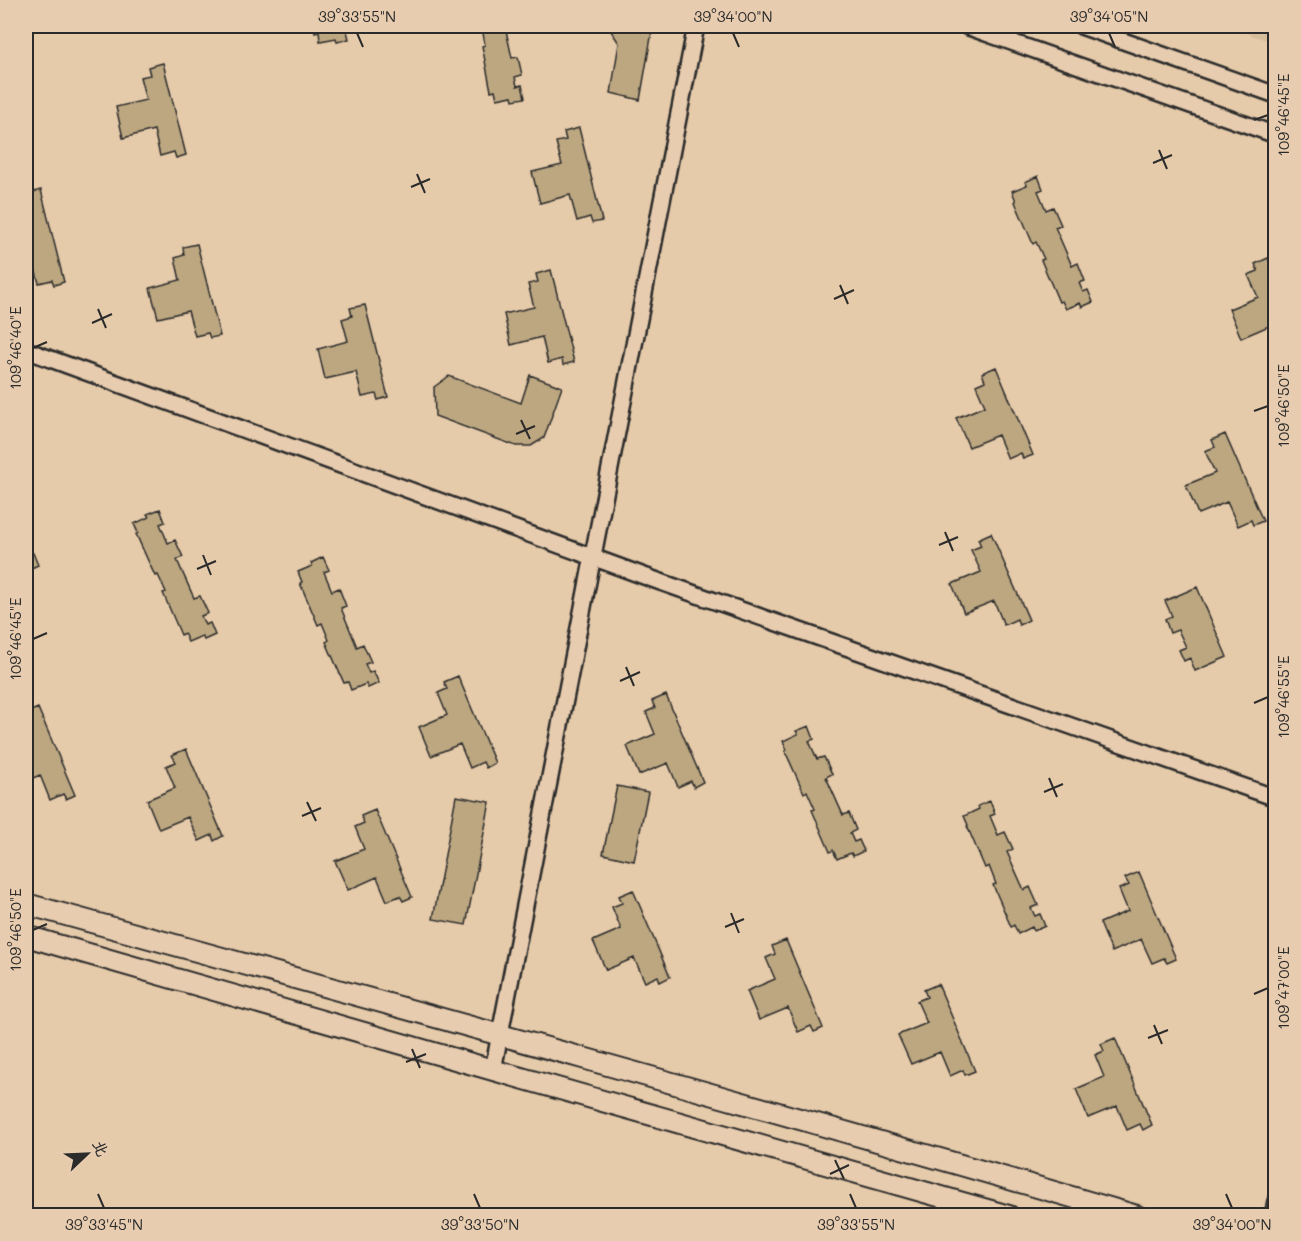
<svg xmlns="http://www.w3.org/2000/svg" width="1301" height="1241" font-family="Mali,'LXGW WenKai TC',sans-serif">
	<rect width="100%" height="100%" fill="#e6cbaa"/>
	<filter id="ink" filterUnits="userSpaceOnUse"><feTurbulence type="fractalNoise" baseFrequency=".0167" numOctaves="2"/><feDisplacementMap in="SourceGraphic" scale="12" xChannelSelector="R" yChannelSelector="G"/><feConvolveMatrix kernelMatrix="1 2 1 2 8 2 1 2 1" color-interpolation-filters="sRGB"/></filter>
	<g filter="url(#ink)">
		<path fill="#d6bd9c" d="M1226,26H1275V43Z"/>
		<path fill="#bca781" stroke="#2b2b2b" stroke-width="1.5" d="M314,26L346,27L349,39L337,42L336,38L320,41L319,31L315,32Z
			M477,26H505L512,58L518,57L522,75L515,77L517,86L522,85L525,98L513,100L512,96L497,99L495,90L491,91L482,46L485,45L482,27L478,28Z
			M592,26H653L640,100L611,93L619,43L609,28Z
			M163,63L186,155L176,158L174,152L160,156L154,130L123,138L116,107L146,100L140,77L150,75L148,67Z
			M579,128L602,221L592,223L590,217L577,221L570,195L540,203L532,172L562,165L556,142L566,140L564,132Z
			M1038,176L1043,189L1038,191L1046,210L1053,207L1061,225L1055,227L1072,266L1078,263L1085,281L1079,283L1083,292L1088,290L1093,302L1082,307L1080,303L1066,309L1062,301L1059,302L1041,260L1044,259L1036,242L1033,244L1015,202L1016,201L1012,191L1027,185L1025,182Z
			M41,190L64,282L54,285L52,280L39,283L32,258L26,259V203L29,202L27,194Z
			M197,244L220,336L210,338L208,333L195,336L188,311L158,318L150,288L180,280L175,258L184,255L183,247Z
			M1268,258L1276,274V337L1271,325L1241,338L1229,309L1258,297L1248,275L1258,271L1255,264Z
			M551,270L574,362L563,365L562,359L548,363L542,337L511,345L504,314L534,307L528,284L538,282L536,274Z
			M365,305L388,397L378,400L376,394L362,397L356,372L325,379L318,349L348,341L342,319L352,316L350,308Z
			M996,367L1033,455L1023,459L1021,453L1008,459L998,435L969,447L956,418L985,406L976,385L985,381L982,373Z
			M530,375L562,387L544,438L531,446H516L435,416L434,387L449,376L521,403Z
			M1225,434L1263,521L1253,525L1251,520L1238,526L1227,502L1198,514L1186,485L1215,473L1205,451L1215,447L1212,440Z
			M160,509L165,522L160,524L168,543L175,540L183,557L177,560L194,598L200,596L208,613L201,616L205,625L210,623L215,635L204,640L202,636L188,642L184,633L181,635L163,593L166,592L158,575L155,576L136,534L138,533L134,524L149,517L147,514Z
			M991,533L1029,620L1019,625L1017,619L1004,625L994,601L964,613L952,584L981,572L971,550L981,546L978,539Z
			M26,549L28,555L33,553L38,565L27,570Z
			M323,557L329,570L324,572L332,591L339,588L346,606L341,608L357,647L363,644L371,662L365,664L369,673L373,671L379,683L368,688L366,684L351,690L348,682L344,683L326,642L329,640L322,623L318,625L300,583L302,582L298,572L312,566L311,563Z
			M1197,587L1227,657L1195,671L1190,658L1184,661L1179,650L1186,647L1178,630L1170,633L1165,619L1172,616L1165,601Z
			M458,676L495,763L486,768L483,762L470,768L460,744L431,756L419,727L447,715L438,693L447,689L444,682Z
			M666,695L703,782L694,787L691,781L678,787L668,763L639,775L627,746L655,734L646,712L655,708L652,701Z
			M38,708L75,795L66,799L63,794L50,800L40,775L26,781V747H27L26,744V722L27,721L26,713Z
			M809,726L814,739L809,741L817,759L824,757L832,774L826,777L843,815L849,813L856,830L850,833L854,842L859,840L864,851L853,856L851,853L837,859L833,850L830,852L812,810L815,809L807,791L804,793L785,751L787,750L783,741L798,734L796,731Z
			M186,749L223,836L214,841L212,835L199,841L188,817L159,829L147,800L175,788L166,766L176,762L172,755Z
			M617,786L648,792L634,861L603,854Z
			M456,796L490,802L466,925L433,919Z
			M990,801L995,814L990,816L998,835L1005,832L1013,849L1007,852L1024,890L1030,887L1038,905L1031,908L1035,916L1040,914L1045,926L1034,931L1032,927L1018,934L1014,925L1011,927L993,885L996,884L989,866L985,868L967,826L968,825L964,816L979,809L978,806Z
			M375,810L412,897L403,901L400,896L387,901L377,877L348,890L335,861L364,849L355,827L364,823L361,816Z
			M1139,872L1176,959L1167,963L1164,958L1152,963L1141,939L1112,952L1100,923L1128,911L1119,889L1129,885L1125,878Z
			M633,890L670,977L660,982L658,976L645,982L634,958L606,970L593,941L621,929L612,907L622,903L619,896Z
			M786,940L823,1028L814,1032L811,1026L798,1032L788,1008L759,1020L747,991L775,979L766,958L775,954L772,946Z
			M938,984L975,1071L965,1075L963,1070L950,1076L940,1052L911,1064L898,1035L927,1023L917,1001L927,997L924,990Z
			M1115,1038L1152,1125L1143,1130L1140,1124L1127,1130L1117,1106L1088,1118L1076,1089L1104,1077L1095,1055L1104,1051L1101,1044Z"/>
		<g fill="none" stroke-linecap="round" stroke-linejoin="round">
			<defs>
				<path id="minor" d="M966,26L1276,135
					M1081,26L1276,95
					M26,350L655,580L1276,798
					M493,1070L696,26
					M1273,1216L1276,1201"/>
				<path id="major" d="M26,904C397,1006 767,1108 1137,1216
					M26,936L493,1070L1009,1216"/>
			</defs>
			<use href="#minor" stroke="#2b2b2b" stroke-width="20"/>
			<use href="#major" stroke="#2b2b2b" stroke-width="24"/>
			<use href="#minor" stroke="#e8ccaf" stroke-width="15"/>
			<use href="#major" stroke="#e8ccaf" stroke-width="20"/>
			<defs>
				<path id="rail" d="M26,1215L27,1216"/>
			</defs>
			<use href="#rail" stroke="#2b2b2b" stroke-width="7"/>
			<use href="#rail" stroke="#e8ccaf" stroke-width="4.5" stroke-dasharray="14" stroke-linecap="butt"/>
		</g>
	</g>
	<path fill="none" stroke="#2b2b2b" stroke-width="2" d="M357,33L363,47M733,33L739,47M1109,33L1115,47M1254,120L1268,115M1159,150L1167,169M1153,163L1172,155M417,174L425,193M411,187L430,179M840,285L848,304M834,299L854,290M98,309L106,328M92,323L112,314M33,348L47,342M1254,411L1268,406M521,420L530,439M516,434L535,426M945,532L953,551M939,545L958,537M203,555L211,575M197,569L216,561M33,639L47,633M626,667L634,686M620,681L640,672M1254,703L1268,697M1049,778L1057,797M1044,792L1063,784M307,802L316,821M302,816L321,808M731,913L739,933M725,927L744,919M33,930L47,924M1254,994L1268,988M1154,1025L1162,1044M1148,1038L1168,1030M412,1049L420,1068M406,1062L426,1054M835,1160L844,1179M830,1174L849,1165M98,1194L104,1208M474,1194L480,1208M850,1194L856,1208M1226,1194L1232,1208"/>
	<rect width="1301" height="1241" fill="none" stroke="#e8ccaf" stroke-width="66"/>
	<g transform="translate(87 1154) rotate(67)" stroke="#e8ccaf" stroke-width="4.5" paint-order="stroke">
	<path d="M0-4.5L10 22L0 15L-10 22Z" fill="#2b2b2b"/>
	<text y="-9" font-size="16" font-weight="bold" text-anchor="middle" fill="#2b2b2b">北</text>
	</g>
	<rect x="33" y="33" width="1235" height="1175" fill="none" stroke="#2b2b2b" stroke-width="2"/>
	<g font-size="15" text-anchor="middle" fill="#2b2b2b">
		<text x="357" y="22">39°33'55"N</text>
		<text x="733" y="22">39°34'00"N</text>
		<text x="1109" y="22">39°34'05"N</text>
		<text transform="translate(1284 115) rotate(-90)" y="5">109°46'45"E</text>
		<text transform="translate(16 348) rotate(-90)" y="5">109°46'40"E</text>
		<text transform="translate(1284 406) rotate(-90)" y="5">109°46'50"E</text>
		<text transform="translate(16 639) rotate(-90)" y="5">109°46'45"E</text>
		<text transform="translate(1284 697) rotate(-90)" y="5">109°46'55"E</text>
		<text transform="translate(16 930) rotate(-90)" y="5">109°46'50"E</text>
		<text transform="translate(1284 988) rotate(-90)" y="5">109°47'00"E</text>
		<text x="104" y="1230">39°33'45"N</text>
		<text x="480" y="1230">39°33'50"N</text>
		<text x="856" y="1230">39°33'55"N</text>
		<text x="1232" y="1230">39°34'00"N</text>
	</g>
</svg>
